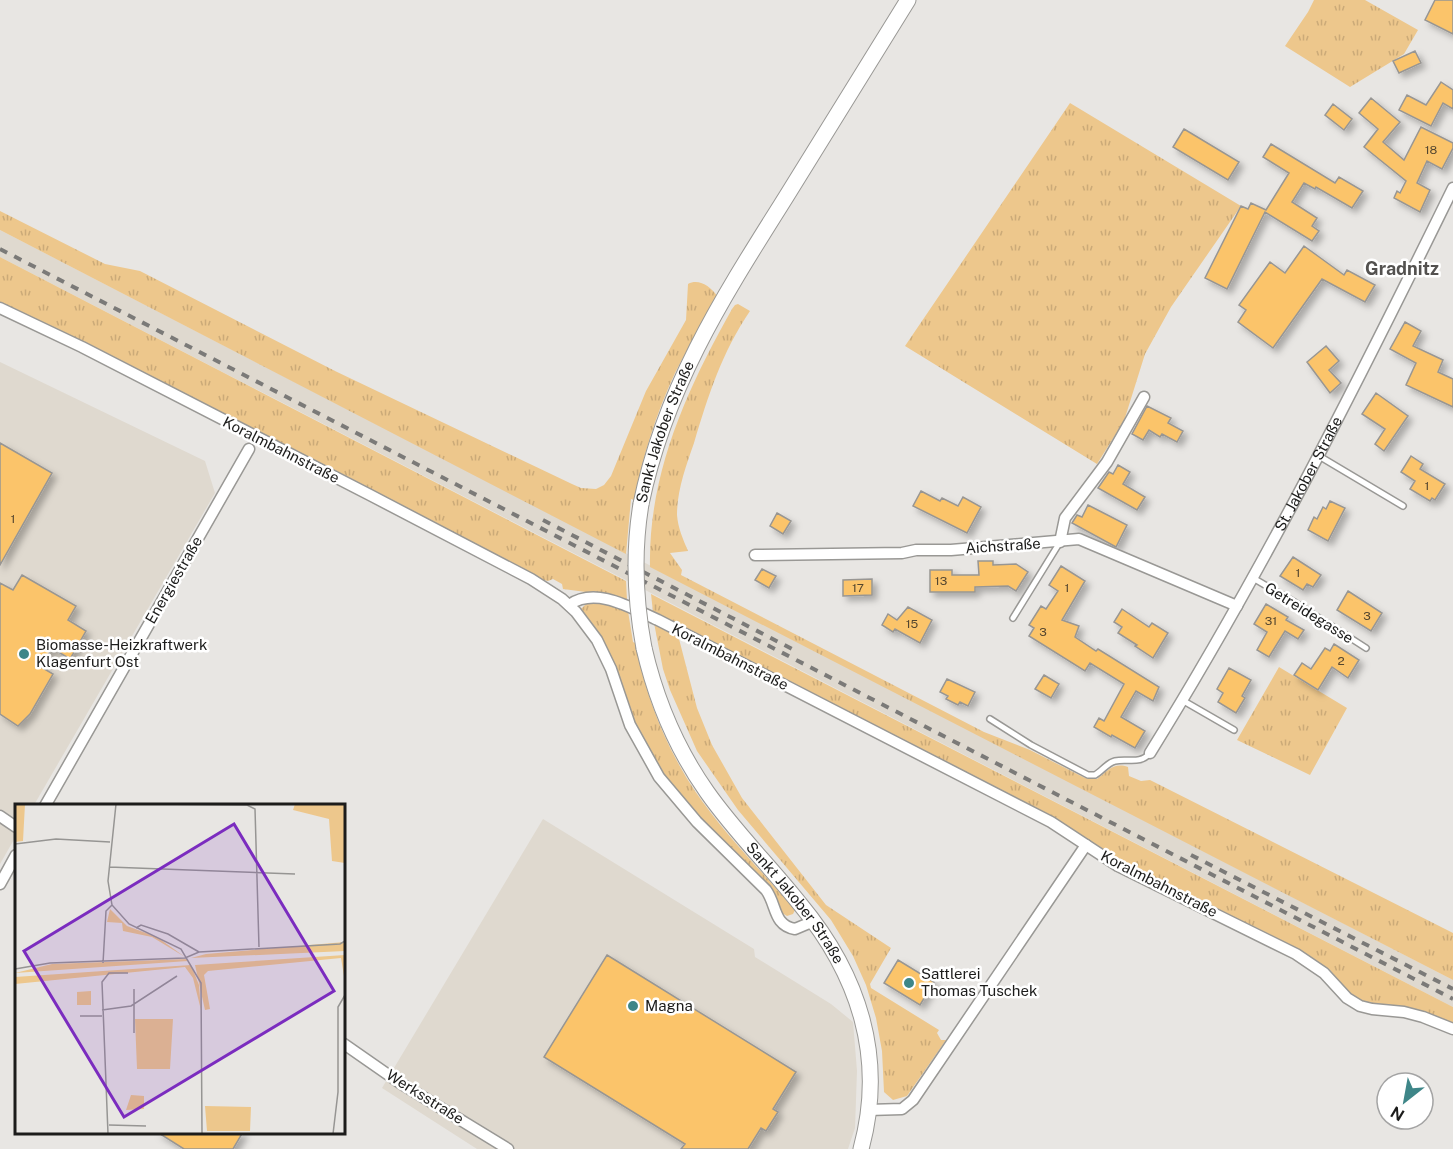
<svg xmlns="http://www.w3.org/2000/svg" width="1453" height="1149" font-family="'Public Sans',sans-serif">
	<defs>
		<pattern id="grass-tufts" width="24" height="20" patternUnits="userSpaceOnUse" patternTransform="scale(1.5)"><rect width="24" height="20" fill="#edc78c"/><path d="M3 7l-1-3M5 7V3M7 7l1-3M15 17l-1-3M17 17v-4M19 17l1-3" fill="none" stroke="#cbaa78"/></pattern>
		<filter id="shadow"><feDropShadow dx="4.5" dy="4.5" stdDeviation="3" flood-color="#0004"/></filter>
	</defs>
	<rect width="100%" height="100%" fill="#e8e6e3"/>
	<path fill="#dfd9cf" d="M0,230L1453,980V1007L0,257Z
		M0,362L205,461L215,493L34,805L16,806V836L0,864Z
		M543,819L754,949L755,957L831,1004L853,1022L857,1071L855,1128L848,1149H477L382,1088Z"/>
	<path fill="url(#grass-tufts)" d="M1314,0H1365L1418,30L1404,54L1350,87L1285,46L1308,12Z
		M1070,103L1241,206L1171,307L1145,354L1124,421L1097,464L905,346Z
		M0,211L105,264L140,271L335,371L572,484L581,488L596,489L604,485L611,476L646,391L686,320L688,284C699,278 711,287 717,296C705,323 688,347 675,373C656,414 643,456 634,500L631,499L626,554L0,230Z
		M0,257L626,581L627,600L609,595L563,589L562,584L553,579L548,581L538,579L0,304Z
		M738,304L750,311C722,352 708,396 694,443C686,466 677,490 677,515C678,528 683,539 688,551L670,553L682,570L681,575L984,732L1030,750L1085,778L1097,779C1108,771 1113,762 1128,767L1129,776L1141,781L1150,780L1453,933V980L650,567C648,474 687,389 732,309L735,305Z
		M651,594L1453,1007V1024L1425,1012L1367,1004L1350,995L1330,970L1314,959L1257,928L1176,891L1124,865L1062,823L653,612Z
		M601,602L628,611L633,642L635,643C646,696 665,746 695,791C722,831 757,866 789,903L790,902L795,910L793,914L787,916L782,913L771,890L686,804L648,754L581,609L586,604Z
		M654,623L678,635L697,708L712,745L742,798L826,905L891,948L870,984L871,988L939,1030L937,1033L941,1040H946L907,1096L893,1100L884,1092L882,1051L876,1018L866,985L853,956L831,920L738,810L697,751L670,690L663,669Z
		M1279,667L1347,708L1310,775L1237,740Z"/>
	<path fill="#fbc46a" stroke="#989693" stroke-width="1.5" filter="url(#shadow)" d="M1435,0H1453V34L1425,20Z
		M1415,51L1421,63L1399,73L1393,61Z
		M1441,82L1453,90V109L1443,103L1431,126L1399,110L1407,95L1426,105Z
		M1371,98L1400,122L1383,142L1404,160L1421,127L1453,143V148L1442,169L1427,161L1417,183L1430,190L1420,212L1394,198L1397,191L1400,193L1406,181L1364,147L1378,129L1359,113Z
		M1333,104L1352,119L1344,130L1325,115Z
		M1184,129L1239,162L1228,180L1173,147Z
		M1271,144L1335,183L1339,177L1363,191L1352,208L1316,187L1315,189L1304,183L1292,202L1317,218L1312,226L1319,231L1312,241L1265,212L1227,289L1205,278L1241,206L1248,209L1251,203L1266,210L1289,173L1263,157Z
		M1304,246L1344,275L1347,270L1375,285L1365,302L1322,279L1273,348L1238,322L1246,310L1239,305L1270,262L1285,273Z
		M1405,322L1421,331L1413,346L1443,360L1438,372L1453,379V407L1406,385L1416,363L1390,349Z
		M1326,346L1339,361L1329,370L1341,383L1330,393L1307,362Z
		M1376,393L1408,416L1384,451L1375,444L1385,429L1362,414Z
		M1147,406L1171,418L1168,423L1183,431L1177,442L1162,434L1160,437L1149,430L1143,440L1132,434Z
		M0,443L52,473L0,565Z
		M1411,456L1423,464L1420,469L1445,484L1435,500L1432,498L1430,501L1410,489L1415,481L1401,472Z
		M1118,465L1130,472L1123,484L1145,497L1137,510L1098,488L1109,472L1113,474Z
		M921,491L940,501L942,498L958,506L963,497L981,507L967,533L913,506Z
		M1330,501L1345,508L1328,541L1308,530L1314,517L1317,519L1323,507L1326,509Z
		M1088,505L1127,525L1116,547L1072,523L1077,515L1082,517Z
		M777,513L791,521L783,534L770,526Z
		M1293,557L1321,575L1313,587L1307,584L1303,590L1280,576Z
		M978,561H993V565L1016,564L1028,572L1016,591L1008,586L975,587V592H930V570H952V575H979Z
		M1061,566L1085,581L1062,620L1079,626L1075,637L1096,651L1098,649L1159,687L1153,701L1136,691L1121,717L1145,731L1135,748L1112,735L1111,737L1094,727L1099,718L1104,721L1124,684L1090,663L1085,671L1029,636L1034,628L1029,625L1041,606L1046,609L1058,591L1049,585Z
		M762,569L776,576L769,588L755,580Z
		M22,575L76,606L68,620L86,631L70,659L52,648L41,667L53,674L30,714L18,726L0,714V583L13,590Z
		M872,579V595L843,596V580Z
		M1348,591L1382,613L1371,631L1337,610Z
		M1266,604L1288,617L1286,620L1304,630L1298,639L1285,631L1269,657L1257,650L1267,632L1254,624Z
		M908,607L932,620L920,643L895,629L893,632L882,625L888,614L897,620Z
		M1122,609L1149,627L1152,623L1168,633L1153,658L1135,646L1137,645L1118,633L1122,627L1114,622Z
		M1334,644L1359,660L1348,678L1332,667L1318,690L1294,675L1302,663L1311,669L1325,648L1330,651Z
		M1229,668L1251,680L1242,696L1245,698L1236,713L1218,702L1223,693L1217,689Z
		M1044,675L1059,684L1051,698L1035,689Z
		M947,679L975,692L968,706L960,702L958,705L946,699L948,696L940,692Z
		M607,955L796,1072L773,1109L778,1112L766,1131L761,1128L748,1149H681L685,1144L544,1057Z
		M898,960L934,982L920,1005L884,983Z
		M157,1132H243L233,1149H184Z"/>
	<g fill="none" stroke-linecap="round" stroke-linejoin="round">
		<defs>
			<path id="lane" d="M1319,456L1403,506
				M1253,578L1296,603L1366,648
				M1013,618L1060,542
				M1182,700L1234,730
				M990,719L1031,745L1088,775H1095C1102,771 1107,763 1115,761C1128,758 1140,765 1150,753"/>
			<g id="street">
				<path d="M0,308L82,347L370,495L531,579L562,599L576,612L597,640L611,669L630,725L659,777L697,822L766,890C777,905 773,925 795,929L814,921"/>
				<path d="M1060,542L1065,518L1107,462L1144,397"/>
				<path d="M755,555L902,553L916,550H951L1079,539L1237,606"/>
				<path d="M569,605C596,586 631,608 658,620L1051,822L1118,866L1296,954L1324,973L1347,998L1360,1006L1372,1009L1404,1012L1423,1017L1453,1029"/>
				<path id="s1" d="M1150,753C1263,571 1359,380 1453,188"/>
				<path d="M45,806L249,449"/>
				<path d="M0,816L16,827"/>
				<path d="M0,884L16,855"/>
				<path d="M344,1044L400,1083L508,1149"/>
				<path d="M868,1110L902,1109L913,1100L1086,845"/>
			</g>
			<g id="secondary">
				<path id="s2" d="M641,504C665,387 723,297 786,197C826,132 867,66 908,0"/>
				<path id="s3" d="M644,648C656,700 676,748 707,792C735,832 770,866 800,904C859,975 886,1058 861,1149"/>
			</g>
		</defs>
		<use href="#lane" stroke="#999895" stroke-width="8"/>
		<use href="#street" stroke="#999895" stroke-width="13"/>
		<use href="#secondary" stroke="#999895" stroke-width="17"/>
		<use href="#lane" stroke="#fff" stroke-width="5"/>
		<use href="#street" stroke="#fff" stroke-width="10"/>
		<use href="#secondary" stroke="#fff" stroke-width="15"/>
		<path stroke="#7b7a78" stroke-width="4" stroke-dasharray="8 8" stroke-linecap="butt" d="M0,249L1453,999
			M543,520L794,650
			M1191,855L1453,989"/>
		<defs>
			<path id="secondary-bridge" d="M641,504C633,552 635,600 644,648"/>
		</defs>
		<use href="#secondary-bridge" stroke="#999895" stroke-width="17" stroke-linecap="butt"/>
		<use href="#secondary-bridge" stroke="#fff" stroke-width="15"/>
	</g>
	<g fill="#3e8688" stroke="#fff" stroke-width="2">
		<circle cx="24" cy="654" r="6"/>
		<circle cx="909" cy="983" r="6"/>
		<circle cx="633" cy="1006" r="6"/>
	</g>
	<g text-anchor="middle" stroke-width="5" stroke-linejoin="round" paint-order="stroke">
		<g font-size="12" fill="#54462f">
			<text x="1431" y="154">18</text>
			<text x="1427" y="490">1</text>
			<text x="13" y="523">1</text>
			<text x="1298" y="577">1</text>
			<text x="941" y="585">13</text>
			<text x="858" y="592">17</text>
			<text x="1067" y="592">1</text>
			<text x="1367" y="620">3</text>
			<text x="1271" y="625">31</text>
			<text x="912" y="628">15</text>
			<text x="1043" y="636">3</text>
			<text x="1341" y="665">2</text>
		</g>
		<g font-size="15" fill="#1c1c1b" stroke="#fff">
			<text dy="5" stroke="none"><textPath href="#s2" startOffset="76">Sankt Jakober Straße</textPath></text>
			<text transform="translate(281 450) rotate(27)" y="5">Koralmbahnstraße</text>
			<text dy="5" stroke="none"><textPath href="#s1" startOffset="321">St. Jakober Straße</textPath></text>
			<text transform="translate(1003 546) rotate(-4)" y="5">Aichstraße</text>
			<text transform="translate(174 580) rotate(-60)" y="5">Energiestraße</text>
			<text transform="translate(1309 613) rotate(32)" y="5">Getreidegasse</text>
			<text transform="translate(730 657) rotate(27)" y="5">Koralmbahnstraße</text>
			<text transform="translate(1159 884) rotate(27)" y="5">Koralmbahnstraße</text>
			<text dy="5" stroke="none"><textPath href="#s3" startOffset="300">Sankt Jakober Straße</textPath></text>
			<text transform="translate(425 1097) rotate(32)" y="5">Werksstraße</text>
		</g>
		<g font-size="15" fill="#1c1c1b" stroke="#fff" text-anchor="start">
			<text x="36" y="650">Biomasse-Heizkraftwerk<tspan x="36" dy="17">Klagenfurt Ost</tspan></text>
			<text x="921" y="979">Sattlerei<tspan x="921" dy="17">Thomas Tuschek</tspan></text>
			<text x="645" y="1011">Magna</text>
		</g>
		<g font-size="18" font-weight="bold" fill="#53514f" stroke="#fff">
			<text x="1402" y="275">Gradnitz</text>
		</g>
	</g>
	<g transform="translate(15 804)">
		<rect width="330" height="330" fill="#e8e6e3"/>
		<path d="M95,105L112,122L142,133L170,153L137,133L108,127L107,119L92,118ZM330,138V147L176,154L191,150ZM330,151V178L326,154L193,167L189,171L195,205L190,206L180,161ZM172,155L173,157L0,169L37,160ZM176,161L184,181L186,206L178,174L170,163L0,180V173ZM76,187V201H62V188ZM120,215H158L155,265H122ZM116,291L129,292V305L111,306ZM190,302L236,303L235,327H192Z" fill="#edc78c"/>
		<path d="M0,0H10L8,37L0,38ZM280,0H330V73V59L317,57L314,15L278,6Z" fill="#edc78c"/>
		<path fill="none" stroke="#969593" stroke-width="1.5" d="M101,0L93,77L97,101L114,120L166,145L186,179L187,330M137,0L232,1L240,5L244,143M0,40L41,35L95,38M94,63L280,70M121,124L126,121L153,130L184,148M88,159L91,107L97,101M0,165L35,159L170,154L184,148L325,140L330,137M119,185V229M87,206L116,202L162,172M65,212H87M94,321L131,322M93,330L87,178L94,169H113M318,330L323,288V203L330,191"/>
		<path fill="#7b2cbf" fill-opacity="0.15" stroke="#7b2cbf" stroke-width="3" d="M219,20L319,187L109,313L9,147Z"/>
		<rect width="330" height="330" fill="none" stroke="#1c1c1b" stroke-width="3"/>
	</g>
	<g transform="translate(1405 1101) rotate(211)"><circle r="28" fill="#ffffff" stroke="#a4a4a4" stroke-width="1.5"/>
	<path d="M0-4.5L10 22L0 15L-10 22Z" fill="#3e8688"/>
	<text y="-9" font-size="16" font-weight="bold" text-anchor="middle" fill="#1c1c1b">N</text>
	</g>
</svg>
